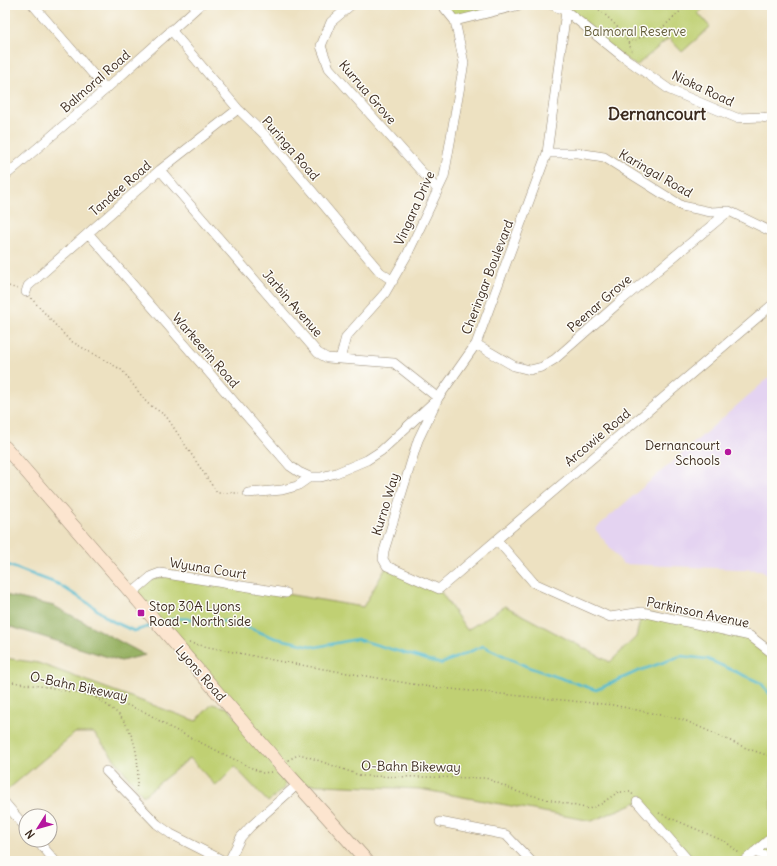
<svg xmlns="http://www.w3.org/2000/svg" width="777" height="866" font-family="Delius,sans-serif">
	<rect width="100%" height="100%" fill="#fdfcf7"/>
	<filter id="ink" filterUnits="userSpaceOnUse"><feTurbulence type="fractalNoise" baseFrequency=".025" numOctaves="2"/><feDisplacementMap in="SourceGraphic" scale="8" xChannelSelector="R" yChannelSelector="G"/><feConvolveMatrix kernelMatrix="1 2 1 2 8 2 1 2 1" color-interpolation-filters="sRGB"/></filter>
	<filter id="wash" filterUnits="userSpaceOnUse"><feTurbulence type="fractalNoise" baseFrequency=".012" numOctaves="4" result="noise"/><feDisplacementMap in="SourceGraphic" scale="16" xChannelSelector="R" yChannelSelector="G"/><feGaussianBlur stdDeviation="0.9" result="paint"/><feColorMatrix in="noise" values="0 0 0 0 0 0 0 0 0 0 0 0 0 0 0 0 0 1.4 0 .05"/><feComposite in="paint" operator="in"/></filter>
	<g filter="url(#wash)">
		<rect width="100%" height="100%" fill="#ede1c1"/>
		<path fill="#e4d3f1" d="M772,375V580L761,570L623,564L595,529Z"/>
		<path fill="#c0d073" stroke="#7e7d48" d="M442,5H520L455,21Z
			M552,5H708L698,13L710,27L682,52L669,38L636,66Z
			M387,566L439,589L467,630L505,606L610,662L636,637L642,612L750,636L772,653V860L755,852L745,861H689L637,802L592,821L420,789L298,784L132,593L148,580L173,575L363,607Z
			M5,658L38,663L196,721L212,704L228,708L285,775V787L268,802L235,767L216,786L190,758L143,796L94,733H75L6,791Z"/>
		<path fill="#98b265" stroke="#6a6e42" d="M5,595L54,606L145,655L121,661L5,625Z"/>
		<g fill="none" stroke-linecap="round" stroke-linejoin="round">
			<path stroke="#53bbd0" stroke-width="2.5" d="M5,564L58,584L91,605L110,620L134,631L154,625
				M163,622L177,618L233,622L275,638L316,647L357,639L441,664L483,646L528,667L596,690L636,672L681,656L707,659L761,683L772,697"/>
		</g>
	</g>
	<g filter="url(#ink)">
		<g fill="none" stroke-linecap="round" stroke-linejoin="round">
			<defs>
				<path id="street" d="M33,5L106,89
					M351,5L331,22L321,46L329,68L438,190
					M552,5L566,11L622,56L670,90L737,118L762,117L772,119
					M455,21L520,5
					M171,30L238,109L265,135L380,272L393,281
					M547,153H578L604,157L682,206L711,212L729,211L772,232
					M160,170L318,353L327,358L394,363L438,398
					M5,176L106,89L200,5
					M88,233L290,466L299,472L310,477
					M26,292L28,286L160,170L238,109
					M476,344L514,366L530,370L542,367L555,359L623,299L729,211
					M340,359L346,337L385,293L407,255L444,177L464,63L455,21L442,5
					M438,398L418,440L384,551L383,559L387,566L439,589L772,305
					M248,493L282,490L297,486L310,477H321L336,473L367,460L381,451L438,398L476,344L547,153L566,11
					M497,540L534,583L610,617L642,612L750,636L772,653
					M132,593L152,576L160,573L286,593
					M106,771L157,824L171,834L224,861
					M637,802L689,861
					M5,803L26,828
					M440,822L506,835L531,861
					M37,840L55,861
					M754,852L772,858
					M229,861L241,837L250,827L298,784
					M744,861L772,837"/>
				<path id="secondary" d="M5,447L281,766L367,861"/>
			</defs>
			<use href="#street" stroke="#948670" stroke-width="10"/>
			<use href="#secondary" stroke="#948670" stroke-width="14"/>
			<path stroke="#948670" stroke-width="1.5" stroke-dasharray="1 3" stroke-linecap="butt" d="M457,5L460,10
				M593,5C608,16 627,34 632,52
				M628,43L662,28L687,5
				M5,285L18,289
				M31,298L69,340L122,370L147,403L166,416L217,493H239
				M189,643L283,662L430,687L613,705L684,720L746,748L772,757
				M5,681L53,688L122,703L147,713L169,727L262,773L272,772
				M96,698C103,702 110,707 116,712C136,731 141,764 136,790
				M288,760L300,754L362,776L486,778L518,792L589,809L601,804L618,792H631L633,795
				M659,813L726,842L739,853"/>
			<use href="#street" stroke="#fff" stroke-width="9"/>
			<use href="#secondary" stroke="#fce5cf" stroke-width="13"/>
		</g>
	</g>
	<g fill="#b5179e" stroke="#fdfcf7" stroke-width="1.5">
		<circle cx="728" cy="452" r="4"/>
		<rect x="137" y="609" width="8" height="8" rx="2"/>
	</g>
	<g text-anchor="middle" stroke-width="3" stroke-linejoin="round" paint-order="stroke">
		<g font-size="13" fill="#635c38" stroke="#fdfcf7">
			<text x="635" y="36">Balmoral Reserve</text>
		</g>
		<g font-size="13" fill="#3b2a1e" stroke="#fdfcf7">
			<text transform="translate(95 81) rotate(-41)" y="5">Balmoral Road</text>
			<text transform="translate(703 88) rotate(25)" y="5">Nioka Road</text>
			<text transform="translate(368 92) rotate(49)" y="5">Kurrua Grove</text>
			<text transform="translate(291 148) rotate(49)" y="5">Puringa Road</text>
			<text transform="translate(656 173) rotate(30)" y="5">Karingal Road</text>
			<text transform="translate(120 188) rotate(-41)" y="5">Tandee Road</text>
			<text transform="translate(414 208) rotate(-66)" y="5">Vingara Drive</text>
			<text transform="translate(487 277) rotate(-69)" y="5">Cheringar Boulevard</text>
			<text transform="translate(293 303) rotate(49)" y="5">Jarbin Avenue</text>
			<text transform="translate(599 303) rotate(-41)" y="5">Peenar Grove</text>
			<text transform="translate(206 350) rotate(49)" y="5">Warkeerin Road</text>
			<text transform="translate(597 437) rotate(-40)" y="5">Arcowie Road</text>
			<text transform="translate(385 504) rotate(-73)" y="5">Kurno Way</text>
			<text transform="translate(208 568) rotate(9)" y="5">Wyuna Court</text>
			<text transform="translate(698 612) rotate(12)" y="5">Parkinson Avenue</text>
			<text transform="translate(201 673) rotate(49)" y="5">Lyons Road</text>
			<text transform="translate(79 686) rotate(12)" y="5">O-Bahn Bikeway</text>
			<text transform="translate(411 766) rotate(1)" y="5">O-Bahn Bikeway</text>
		</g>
		<g font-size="13" fill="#3b2a1e" stroke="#fdfcf7" text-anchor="end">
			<text x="720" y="450">Dernancourt<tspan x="720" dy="15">Schools</tspan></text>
			<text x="149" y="611" text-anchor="start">Stop 30A Lyons<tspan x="149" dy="15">Road - North side</tspan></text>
		</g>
		<g font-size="17" font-weight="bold" fill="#3b2a1e" stroke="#fdfcf7">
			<text x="657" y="120">Dernancourt</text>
		</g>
	</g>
	<rect width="777" height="866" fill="none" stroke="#fdfcf7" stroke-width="20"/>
	<g transform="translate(38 828) rotate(233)"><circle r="19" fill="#fdfcf7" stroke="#afa8a0"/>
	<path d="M0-3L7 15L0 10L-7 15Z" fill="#b5179e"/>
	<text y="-6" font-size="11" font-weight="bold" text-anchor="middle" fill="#3b2a1e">N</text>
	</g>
</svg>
